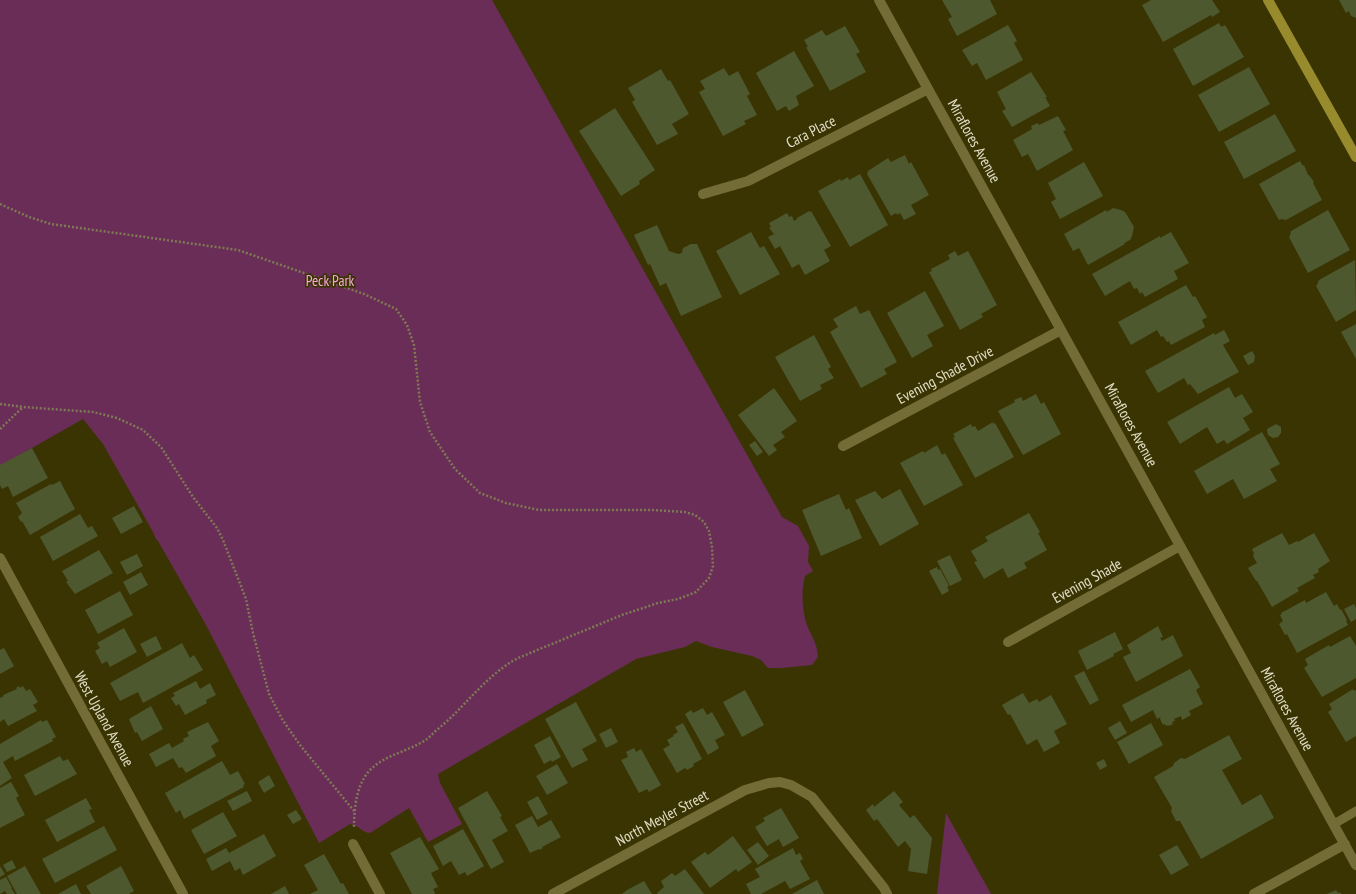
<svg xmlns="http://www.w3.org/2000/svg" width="1356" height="894" font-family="'PT Sans Narrow',sans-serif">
	<rect width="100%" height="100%" fill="#3a3403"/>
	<path fill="#6a2d57" d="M0,0H492L782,517L798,526L809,546L808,562L813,571L805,576C801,591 802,611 807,625C812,638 817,642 818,657L812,665L782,668H768L761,660L752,656L712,647L696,641L685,647L636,659L438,774L440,783L462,824L428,842L409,808L370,833C361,832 360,826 350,824L319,843L206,625L158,541L156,539L153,532L103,444L83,419L0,466Z
		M946,813L991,894H937Z"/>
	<path fill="#4d582f" d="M942,0H990L997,14L957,36L948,19L952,17Z
		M1151,0H1212L1220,12L1212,17L1211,15L1163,42L1142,5Z
		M1339,0H1356V18L1351,16L1349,11L1346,13Z
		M1219,23L1221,27L1225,25L1244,57L1193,86L1173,49Z
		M1008,25L1017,41L1014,43L1023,60L986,80L977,63L972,66L962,50Z
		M845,26L860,52L856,54L866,72L830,91L806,47H808L804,40L822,30L826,36Z
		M794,51L814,86L796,96L799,105L789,111L786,106L777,111L756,73Z
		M1249,67L1270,104L1219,132L1198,95Z
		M724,68L729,76L738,71L750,94L747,96L757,115L744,121L746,124L723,136L699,92L705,89L700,81Z
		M661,69L668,81L670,80L689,114L672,124L678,134L657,145L632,102L635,100L628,88Z
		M1031,72L1047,97H1045L1050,106L1012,127L1002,111L1006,109L997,92Z
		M615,108L655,170L639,181L640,184L621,196L579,131Z
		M1275,114L1296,151L1244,179L1224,142Z
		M1058,116L1066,130L1063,131L1073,150L1037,171L1028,154L1022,157L1013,140L1032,129L1031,126L1038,123L1039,125Z
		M905,155L909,164L911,162L929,195L911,205L916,214L904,220L900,213L897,215L896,213L891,216L867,174L868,171L888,158L891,162Z
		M1300,161L1303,166L1304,165L1308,175H1309L1314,182L1313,183L1322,200L1286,220L1281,219L1279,220L1259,184Z
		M1084,162L1103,196L1060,219L1051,202L1056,199L1048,183Z
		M860,174L888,225L850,247L818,191L840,179L841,181L848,177L849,180Z
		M1113,208L1121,210L1125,212L1134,227L1132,236L1130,240L1124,243L1125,244L1088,265L1079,248L1073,251L1064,234L1106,210L1107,212Z
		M1328,210L1350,250L1308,273L1289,237L1290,236L1291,231Z
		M809,211L810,212L811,211L831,246L824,250L830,261L805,275L799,264L792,268L780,246L775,249L768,237L774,234L769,228L771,227L769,223L787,213L789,217L792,216L794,221L797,219V218Z
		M657,225L669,251L678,254L682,253L683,248L691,244H697L722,297L681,316L666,283L660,286L650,264L648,265L634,235Z
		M751,232L760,248L764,246L780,274L740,295L716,251Z
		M1171,232L1189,263L1174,271L1178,279L1145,297L1142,292L1140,294L1137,288L1134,289L1130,281L1105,296L1092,274L1160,236V238Z
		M955,251L958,256L968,251L997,305L981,314L983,317L960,330L929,272L932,271L931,269L950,259L948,255Z
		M1355,260L1356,310L1336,322L1316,286L1317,285L1319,280Z
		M1186,285L1193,297L1195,296L1207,317L1202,320L1205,327L1171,345L1169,341L1167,342L1163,336L1161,337L1157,330L1131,345L1118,322Z
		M925,291L944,326L927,335L933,346L912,358L887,313Z
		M856,306L860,314L869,310L897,362L884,369L887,374L861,388L830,332L838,327L833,319Z
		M1356,324V359L1341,332Z
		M1224,330L1230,341L1223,345L1239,372L1198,394L1190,384L1188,385L1184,378L1158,393L1145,371L1214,333L1215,335Z
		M814,335L831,367L828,369L834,378L820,385L822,389L800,401L775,357Z
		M1252,351L1255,356L1254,362L1248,365L1243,356Z
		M1229,387L1235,398L1242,394L1253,412L1243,418L1250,430L1227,444L1224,440L1217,444L1207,427L1180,444L1167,422Z
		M774,388L797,421L781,432L785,437L773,445L777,450L769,456L738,415Z
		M1036,394L1041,404L1044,402L1061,434L1023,455L998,411L1015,402L1014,400L1021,397L1023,401Z
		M993,422V424L995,423L1014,457L975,478L953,438L955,437L953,434L971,424L972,427L975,426L978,431Z
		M1276,424L1281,427V433L1278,437L1273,438L1268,435L1267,429Z
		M1262,432L1280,464L1270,469L1277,481L1244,499L1233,479L1207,494L1194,471Z
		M755,441L763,452L757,456L749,445Z
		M937,445L942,455L945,453L963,485L924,506L900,463L923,451L924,453Z
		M32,448L48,478L13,497L8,486L2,489L0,485V465Z
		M60,481L75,509L30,535L22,521L21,522L18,517L22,513L16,503L51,484L52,485Z
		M900,489L919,524L880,546L855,500L875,491L882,499Z
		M839,494L846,510L849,508L862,538L821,556L802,510Z
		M134,506L143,522L121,534L112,518Z
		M1029,513L1040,532L1038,533L1047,550L1024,563L1027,568L1008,578L1003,568L984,579L974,562L977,561L971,551L988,541L985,537Z
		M80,514L88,528L92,526L98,536L53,561L40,537Z
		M1282,533L1289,545L1297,541L1298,542L1314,533L1330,561L1318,569L1319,572L1313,575L1315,578L1297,588L1299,591L1272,607L1257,581H1256L1248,568L1257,563L1253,556L1254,553L1252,549Z
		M99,550L113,573L75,594L66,582L68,581L62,571Z
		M137,554L143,566L127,575L120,562Z
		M950,555L962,580L950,586L937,561Z
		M937,567L938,570L940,569L949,586L947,587L949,591L942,595L929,571Z
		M141,572L148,585L130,595L123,582Z
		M120,591L133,615L98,634L85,610Z
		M1326,592L1334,606L1337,604L1340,610L1341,609L1347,620L1346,621L1348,625L1297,653L1287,634L1285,635L1279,624L1283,621L1280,615L1282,614L1281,613L1305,600L1306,603Z
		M1354,604L1356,608V619L1351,622L1344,609Z
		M1158,626L1163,637L1160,638L1162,641L1173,635L1183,656L1136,682L1123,657L1131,653L1127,645Z
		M124,628L137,652L110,667L107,661L102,664L95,651L100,648L97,643Z
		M1115,632L1123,649L1113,654L1114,656L1087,670L1078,651Z
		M156,636L162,649L147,657L140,644Z
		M1350,636L1356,646V678L1322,697L1304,668L1308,665L1305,659L1329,645L1330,647Z
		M182,643L190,658L194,655L203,670L143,703L138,692L120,701L110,683Z
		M4,648L14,666L0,674V650Z
		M1190,669L1200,687L1196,690L1203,704L1189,711L1191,715L1182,720L1181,716L1174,719L1175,721L1172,722L1173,724L1169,726L1168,725L1166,726L1165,724L1163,725L1160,719L1161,717L1157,719L1153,710L1131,722L1122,705Z
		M1084,671L1099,700L1090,705L1074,676Z
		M196,681L200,689L210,683L216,695L206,700L207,703L185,715L179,704L176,706L171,698L175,696L173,693Z
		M19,686L20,688L23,686L26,691L30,689L38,702L33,705L37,711L8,726L4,719L0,722V698L4,696L3,695L17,689L16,688Z
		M1353,689L1354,691L1356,690V736L1346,742L1328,712L1332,709L1329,704Z
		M745,690L764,725L742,737L723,702Z
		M1023,693L1029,703L1037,699L1039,702L1051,695L1067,724L1054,731L1060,743L1044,752L1037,739L1027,745L1010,714L1008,715L1002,705Z
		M576,702L597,741L582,749L588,760L572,768L545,719Z
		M151,706L163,729L142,741L137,732L135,733L129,719Z
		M703,708L707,715L712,712L725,735L715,740L719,748L708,755L685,714L691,710L693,713Z
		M41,720L42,722L47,720L56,737L52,739L53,741L15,761L13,756L3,762L12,778L0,786V744Z
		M1120,721L1127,733L1115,740L1108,728Z
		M208,722L219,741L211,746L216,756L186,773L182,767L179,768L173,758L156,767L149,754L169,743L172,748L184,741L183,739L189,736L187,732Z
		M683,723L702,759L693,764L694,766L687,770L685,768L677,773L663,749L670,745L667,740L674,736L673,735L678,732L675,727Z
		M1151,723L1163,745L1129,764L1117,742Z
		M611,728L618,742L606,748L599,734Z
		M1229,735L1242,759L1222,770L1242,805L1261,794L1274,818L1201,859L1180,821H1176L1171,811L1172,808L1154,777L1173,766L1174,763L1181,758L1185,759Z
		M550,736L561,757L552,762L551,760L544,764L534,745Z
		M634,748L636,752L641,749L661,785L649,792L647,789L639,793L621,760L628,757L626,752Z
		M60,756L63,761L68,759L77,774L35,796L24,775Z
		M1104,759L1107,766L1100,770L1096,763Z
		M222,761L230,775L238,771L245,784L243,785L244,787L184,819L180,810L176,813L165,793Z
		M557,764L568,783L547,795L536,776Z
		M269,775L275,786L264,793L258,782Z
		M11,782L19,796L16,798L25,815L0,828V788Z
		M247,791L252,801L233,811L227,801Z
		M487,791L502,816L500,817L508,831L492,840L504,862L491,869L458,808Z
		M894,791L903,802L899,805L910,818L914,815L932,838L927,874L908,871L911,849L905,841L898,847L877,819L874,821L866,810L873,804L874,807Z
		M538,796L548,814L537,820L527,802Z
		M86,798L92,809L89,810L95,822L57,842L45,820Z
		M781,808L799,838L783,847L779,839L767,846L755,827L765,821L763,818Z
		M296,810L302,819L293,824L287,815Z
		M223,812L237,836L204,854L191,830Z
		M532,816L538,827L551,820L561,837L542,847L543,848L539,850V849L530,853L515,825Z
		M104,826L117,850L55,883L42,859Z
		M463,829L484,866L467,876L465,872L459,875L451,861L443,866L433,846Z
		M264,834L276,856L243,875L240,868L235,871L230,861L212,871L206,859L226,848L229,853Z
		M733,836L752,862L738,872L736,869L710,888L691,862L705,852L708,855Z
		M420,837L439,869L431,873L438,887L433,889L435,893L434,894H412L390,853Z
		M758,842L769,856L758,865L747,850Z
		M1177,845L1189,865L1171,875L1159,855Z
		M793,848L796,855L800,853L803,859L800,861L810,879L790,889L785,881L761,894H751L746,884L760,877L755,869Z
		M324,854L341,884L343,883L349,894H310L318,890L304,865Z
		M12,860L16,868L7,872L3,865Z
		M0,866L5,874L0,877Z
		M25,866L41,894H17L7,876Z
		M121,866L134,891L129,894H91L86,886Z
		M685,869L704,894H658L657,893L664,887L661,881L672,873L675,876Z
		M6,877L12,888H11L15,894H7L5,891L0,894V880Z
		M817,880L824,894H792Z
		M644,881L652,894H622L627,890Z
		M76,884L81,894H58Z
		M285,886L289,894H271Z
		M1336,890L1338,893L1340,892L1341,894H1327Z"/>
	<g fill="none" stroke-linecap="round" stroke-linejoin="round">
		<path stroke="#7f7a53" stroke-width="2.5" stroke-dasharray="2 2" stroke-linecap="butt" d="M0,204L29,217L51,224L238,250L364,294L396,309L407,325L414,345L420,402L430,432L455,469L480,493L506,503L539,510H652L685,512L695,515L704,522L709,531L712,547L713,566L709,578L696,592L678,599L658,603L622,615L518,658C486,675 465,707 438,729C433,733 429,738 424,741C406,752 385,755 370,770C356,785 354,809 354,828
			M0,404L23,407L93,412L117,418L143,430L161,447L193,497L217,528L223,540L246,599L253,633L269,694L282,719L300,745L354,811
			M0,429L23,407"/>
		<path stroke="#746c36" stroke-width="9" d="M1334,824L1356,811"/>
		<path stroke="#746c36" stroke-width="10" d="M879,0L1356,865
			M703,194L748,181L928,89
			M843,446L1061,330
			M0,558L183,894
			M1008,642L1180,546
			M353,844L380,894
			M553,894L745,790L769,783L780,782L791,785L812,797L884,888L887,894
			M1254,894L1345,844"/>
		<path stroke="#988b2d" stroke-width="10" d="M1268,0L1356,157"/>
	</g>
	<g text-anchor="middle" stroke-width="3.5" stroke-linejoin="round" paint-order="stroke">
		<g font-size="15" fill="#e2dfc7" stroke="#3a3403">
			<text transform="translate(811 132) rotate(-27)" y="5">Cara Place</text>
			<text transform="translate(974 141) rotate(61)" y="5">Miraflores Avenue</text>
			<text transform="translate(945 375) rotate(-28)" y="5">Evening Shade Drive</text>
			<text transform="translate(1131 425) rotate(61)" y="5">Miraflores Avenue</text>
			<text transform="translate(1087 581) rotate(-29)" y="5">Evening Shade</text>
			<text transform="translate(1287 709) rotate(61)" y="5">Miraflores Avenue</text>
			<text transform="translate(104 719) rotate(61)" y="5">West Upland Avenue</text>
			<text transform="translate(662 818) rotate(-28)" y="5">North Meyler Street</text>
		</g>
		<g font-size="15" fill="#f9a6db" stroke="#3a3403">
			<text x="330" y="286">Peck Park</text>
		</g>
	</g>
</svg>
